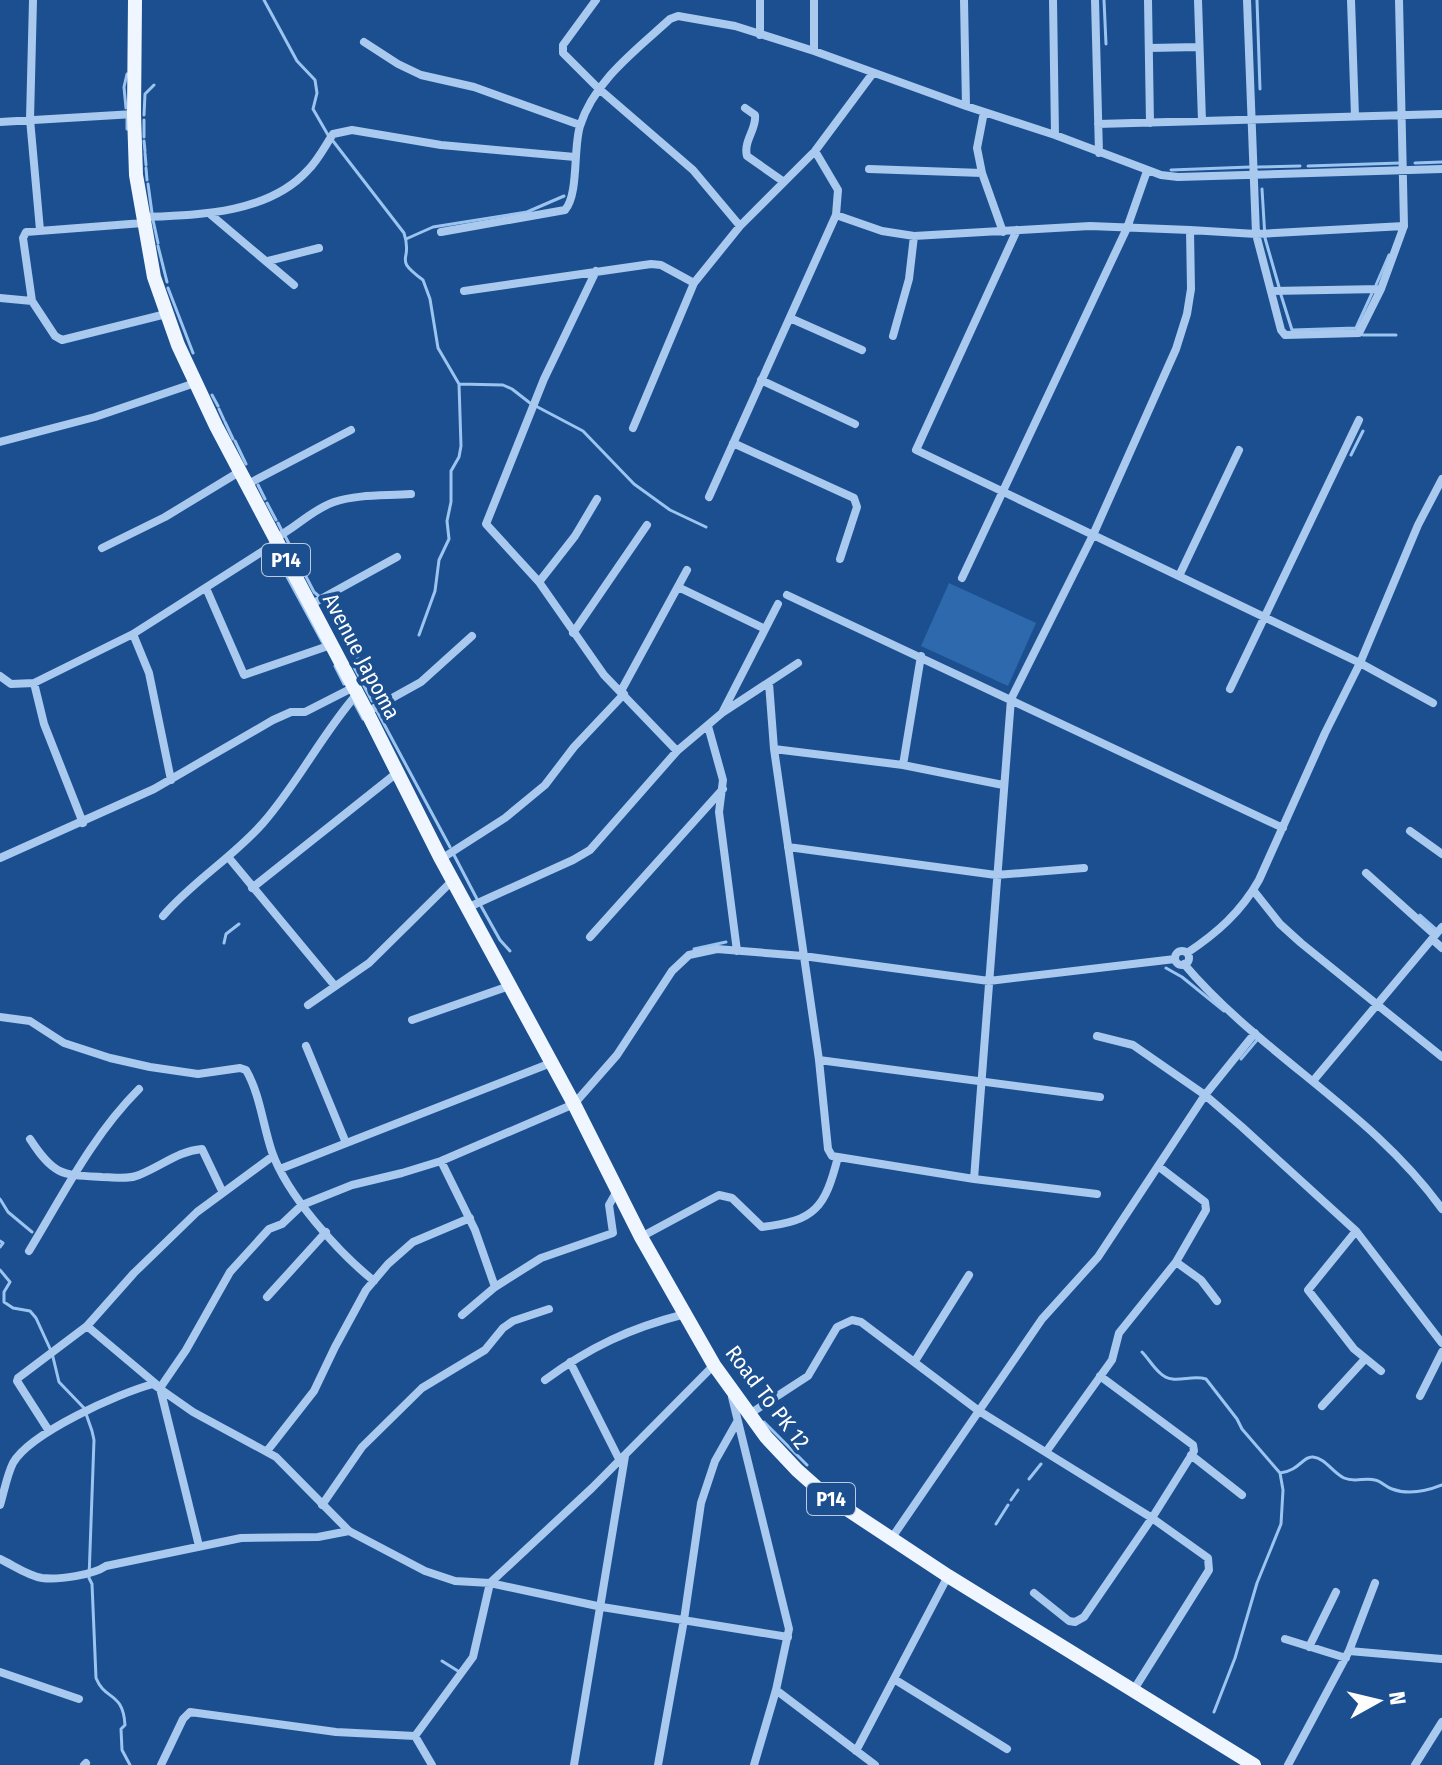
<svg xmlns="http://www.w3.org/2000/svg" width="1442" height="1765" font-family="'Fira Sans Condensed',sans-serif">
	<rect width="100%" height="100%" fill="#1b4f8f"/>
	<path fill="#2e69ad" d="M949,583L1036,623L1008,686L921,646Z"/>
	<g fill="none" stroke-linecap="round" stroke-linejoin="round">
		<path stroke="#9cc4f0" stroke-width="3" d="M264,0L297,61L315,80L317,93L313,109L328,135
			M1104,0L1106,44
			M1257,0L1260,89
			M126,108L124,87L127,74
			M144,115L145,94L154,85
			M127,119V129
			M144,120V137
			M144,141L145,151
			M333,141L404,233C414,263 391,256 423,280L430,299L438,348L459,384L461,446L459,457L451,471V502L447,521L449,539L439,560L435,591L419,635
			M145,153L146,165
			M1415,163L1442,162
			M1308,166L1400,163
			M1258,167L1300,166
			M146,168L147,180
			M1171,170L1250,167
			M148,184L152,213
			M1262,189L1265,238L1279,287
			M153,220L158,243
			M406,239L433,227L527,212L564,196
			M158,246L167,282
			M1376,285L1389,255
			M168,288L193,353
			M1281,295L1292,330L1356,328L1373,291
			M1363,335H1396
			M459,384L503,385L512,389L530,403L583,431L634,484L670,510L706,527
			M212,395L218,406
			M219,409L224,420
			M225,422L233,439
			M235,441L246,464
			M1351,455L1363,431
			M258,485L265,499
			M267,503L276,520
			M278,523L283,533
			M285,536L314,592L321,598
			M267,555L278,560L324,645
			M338,613L352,640
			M359,655L354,667L372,701
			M335,666L344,684
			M355,704L363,719
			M377,711L450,847
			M454,855L477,899
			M481,906L500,940L510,951
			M1420,915L1437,930
			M224,943L226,934L239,924
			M694,949L726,942
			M1166,968L1182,977L1224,1011
			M1241,1059L1257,1040
			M0,1199L8,1212L32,1232
			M0,1241L3,1243L0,1247
			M0,1270L10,1282L4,1292V1302L13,1308L30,1311L36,1318L52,1353L59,1382L84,1408L92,1431L94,1440L89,1578L92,1584L96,1678C105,1701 123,1691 125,1725L121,1729L122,1750L130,1765
			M1142,1352C1148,1358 1153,1367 1160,1373C1173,1386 1190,1374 1206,1379L1237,1419L1242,1429L1280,1473L1283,1490L1281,1524L1257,1583L1235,1658L1214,1712
			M764,1422L807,1465
			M1280,1473C1299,1471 1303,1456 1313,1457C1325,1458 1333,1473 1344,1478C1355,1483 1365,1477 1375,1480C1381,1481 1386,1487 1392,1489C1408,1495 1427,1491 1442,1485
			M1029,1479L1041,1464
			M1011,1500L1018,1490
			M996,1524L1008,1505
			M442,1661L458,1671"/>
		<path stroke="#a9c9ee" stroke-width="8" d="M33,0L30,119L40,230
			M596,0L563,45V53L598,88L693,170L740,226
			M760,0V35
			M814,0V51
			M964,0L966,106
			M1053,0L1055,135
			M1095,0L1099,153
			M1148,0L1150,123
			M1198,0L1202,121
			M1247,0L1256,234L1281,330L1285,335L1359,333L1381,289
			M1351,0L1355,116
			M364,42L398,64L421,75L474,87L580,125
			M1149,48L1199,47
			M745,108L755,115C757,129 743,141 747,156L784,182
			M984,112L977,148L982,173L1003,232
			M0,122L134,114
			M1098,124L1442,114
			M869,169L982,173
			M210,214L294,285
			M836,215L882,231L914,236L1090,226L1190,230L1191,289L1187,314L1176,349L1093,535L1011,699L974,1179
			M143,217C198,215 268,214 308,170C318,160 325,146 333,134L352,130L441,145L575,157
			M1017,230L916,450L1360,663L1433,703
			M1190,230L1256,234L1404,226
			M441,232L565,210C579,194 573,148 580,126C594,81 636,50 670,19L678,16L735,26L814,51L966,106L1055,135L1161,175L1178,177L1442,169
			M268,261L319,248
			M596,271L544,379L486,524L539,582L604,675L677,751
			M464,291L651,264L661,265L694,283
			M1272,291L1381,289L1404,226L1399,0
			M0,298L32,301L55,336L62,340L166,314
			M32,301L23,238L26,232L143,223
			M790,318L862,350
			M893,336L909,279L914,236
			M761,380L855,424
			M633,428L694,283L740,226L815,151L873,73
			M0,442L95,417L195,383
			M733,443L854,498L857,507L840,559
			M246,485L351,430
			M709,497L836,215L838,190L815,151
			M275,538C296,528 311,510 334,502C358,494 386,496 411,494
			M102,548L165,517L239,472
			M1179,576L1239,450
			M962,578L1127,228L1147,171
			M539,582L575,536L597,499
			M678,587L765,629
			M206,588L244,675L331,645
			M787,595L1283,828
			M310,605L397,557
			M573,633L647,525
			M133,634L149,673L171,780
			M0,676L11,684L34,683L133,634L277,542
			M34,683L44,724L83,823
			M769,683L774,749
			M1230,689L1359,420
			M621,691L687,570
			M367,712L421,682L472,636
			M722,713L798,663
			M708,726L723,780L719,812L737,951
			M903,765L921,656
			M1003,785L903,765L774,749L819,1060L828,1149L832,1156L974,1179L1097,1194
			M1410,831L1442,854
			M788,847L996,875L1084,868
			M0,858L154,789L273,720L291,712H305L354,687
			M229,858L335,986
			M441,859L505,818L545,785L574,747L624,694
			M1366,873L1435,935
			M252,888L398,772
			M1253,890L1280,924L1301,943L1442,1057
			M469,907L573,860L590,850L677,751L722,713L778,604
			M163,916C193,881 232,858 263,823C298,783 322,734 357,694
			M590,937L723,789
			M1432,939L1442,948
			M1175 958a7 7 0 1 1 14 0a7 7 0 1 1-14 0Z
			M1187,953C1217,933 1241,912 1259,880L1325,733L1360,663L1418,525L1442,479
			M1184,964C1261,1055 1372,1111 1442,1209
			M308,1005L369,963L453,880
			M0,1017L30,1021L64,1043L110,1058L150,1067L198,1074L240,1068L246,1070C260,1094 263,1126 272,1152C287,1195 338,1252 374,1281
			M412,1020L509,986
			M1097,1036L1133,1045L1205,1095L1242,1127L1356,1231L1442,1343
			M306,1046L346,1143
			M819,1060L1100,1097
			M1313,1081L1442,927
			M30,1139C54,1176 62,1175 102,1177C114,1177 128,1180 139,1175C162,1166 178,1151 202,1149L223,1193
			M441,1161L475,1230L495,1287
			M280,1169L551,1063
			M1356,1231L1308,1290L1354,1349L1381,1371
			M641,1237L719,1195L732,1198L762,1227C816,1221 825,1207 838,1157
			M29,1251C63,1195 92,1136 139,1089
			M1176,1262L1201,1280L1217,1301
			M267,1297L326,1232
			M462,1315L495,1287L541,1258L613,1233L609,1205L617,1191
			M87,1326L156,1384
			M915,1361L969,1275
			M570,1362L620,1461
			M545,1380C590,1347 630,1328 685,1314
			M1420,1396L1442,1352
			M732,1397L789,1629L776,1690L754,1765
			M1322,1406L1365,1359
			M748,1415L808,1376L837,1327L852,1320L861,1322L979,1411L1152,1518L1208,1558L1209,1570L1133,1691
			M49,1431L17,1381L18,1378L87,1326L134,1273L197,1212L273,1156
			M267,1451L314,1391L335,1347L366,1290L388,1264L413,1242L470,1218
			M1046,1452L1112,1360L1119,1333L1176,1262L1206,1210L1205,1202L1158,1166
			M1191,1455L1242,1495
			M0,1505C4,1492 7,1475 13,1463C30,1433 119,1393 153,1384L193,1412L276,1457L349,1531L425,1571L455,1581L490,1583L602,1607L788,1637
			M322,1505L362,1447L422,1388L485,1350L503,1328L513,1321L549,1309
			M891,1539L1042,1319L1098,1257L1205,1095L1255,1033
			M199,1546L160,1388L186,1350L230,1272L269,1229L282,1224L302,1205L352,1185L402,1173L441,1161L574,1104L617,1055L672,971L689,955L717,949L803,956L989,981L1175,959
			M0,1559C13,1565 28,1576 42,1578C59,1580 93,1575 106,1566L241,1538L318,1537L349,1531
			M1034,1593L1069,1621L1075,1622L1084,1617L1152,1518L1194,1451L1193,1445L1100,1376
			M1285,1639L1346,1658
			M1309,1647L1336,1592
			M1349,1651L1442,1659
			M0,1672L79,1699
			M894,1679L1007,1749
			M776,1690L875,1765
			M415,1736L432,1765
			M856,1751L948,1576
			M84,1765L86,1763
			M161,1765L183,1719L190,1712L336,1732L415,1736L473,1657L490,1583L592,1488L714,1365
			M574,1765L625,1456
			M658,1765L684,1620L701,1503L715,1461L737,1422
			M1288,1765L1349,1651L1375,1583
			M1415,1765L1442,1722"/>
		<path stroke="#f0f6ff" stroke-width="14" d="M135,0L134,114L136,175L154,277L178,345L216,426L367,712L441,859L574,1104L641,1237L714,1365L766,1437L797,1470L824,1494L948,1576L1254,1765"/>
	</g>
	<g text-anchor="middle" stroke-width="8" stroke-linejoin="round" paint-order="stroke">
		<g fill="#1b4f8f" stroke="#bbcadd" stroke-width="2">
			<rect x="262" y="544" width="48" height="32" rx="6"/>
			<rect x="807" y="1483" width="48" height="32" rx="6"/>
		</g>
		<g font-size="20" font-weight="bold" fill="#fff">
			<text x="286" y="567">P14</text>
			<text x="831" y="1506">P14</text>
		</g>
		<g font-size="22" fill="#fff" stroke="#1b4f8f">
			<text transform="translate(362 656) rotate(62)" y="8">Avenue Japoma</text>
			<text transform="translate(768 1397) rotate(53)" y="8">Road To PK 12</text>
		</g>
	</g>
	<g transform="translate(1378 1701) rotate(82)" stroke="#1b4f8f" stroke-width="6" paint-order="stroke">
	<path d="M0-6L14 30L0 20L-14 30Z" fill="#ffffff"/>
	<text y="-12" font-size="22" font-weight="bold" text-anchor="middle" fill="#ffffff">N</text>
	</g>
</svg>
